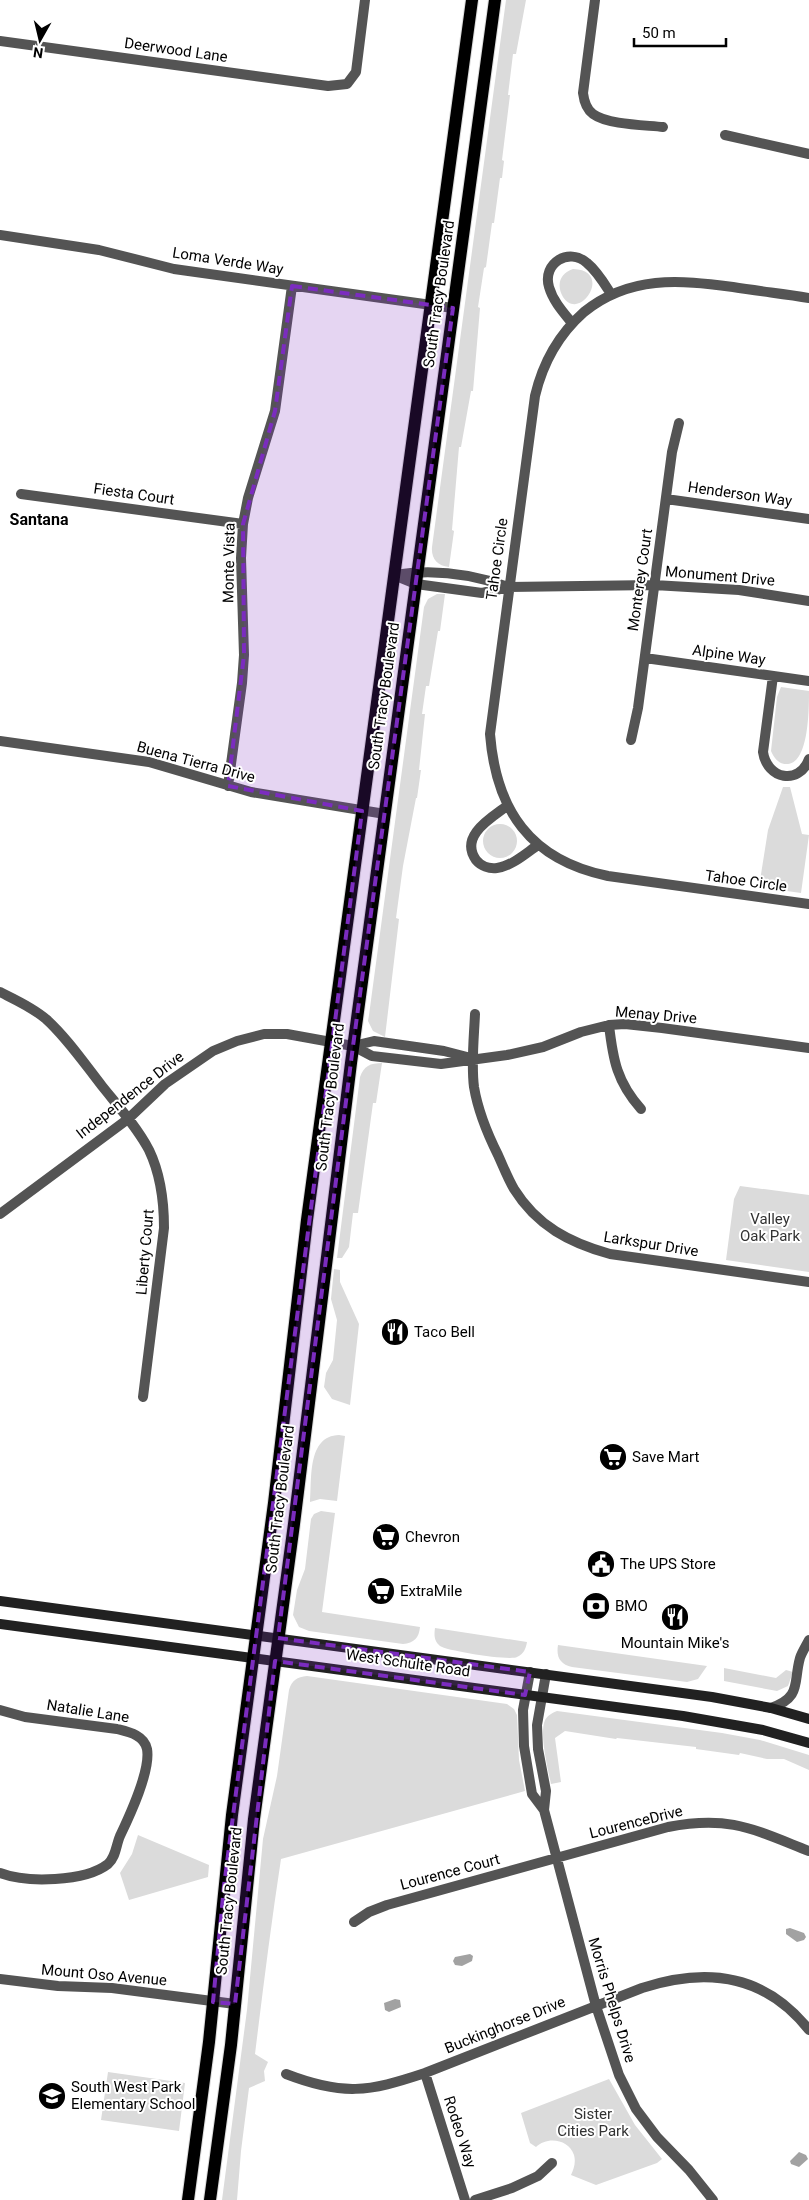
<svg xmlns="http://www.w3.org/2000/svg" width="809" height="2200" font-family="Roboto,sans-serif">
	<rect width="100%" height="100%" fill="#fff"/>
	<path fill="#dbdbdb" d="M506,0H526L516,54H513L508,95H510L502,160L504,161L502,178H500L494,223H492L486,267L484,268L478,307L480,308L473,391H471L461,447H459L452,530L454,531L449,567C437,566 431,558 432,547Z
		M573,269C614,270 580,323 563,297C556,285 560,273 573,269Z
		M437,594H445L440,631H438L429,686H426L422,714H425L419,770H421L417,798H416L403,866L396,918L399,919L385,1037L373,1031L368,1021L369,1015L424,607L428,599Z
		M781,687L809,691C809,709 809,762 788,764C779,765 774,758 771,751L777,697Z
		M783,787H790L802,834L809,835L801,893L759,887L768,830Z
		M483 841a17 17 0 1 1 34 0a17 17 0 1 1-34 0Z
		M382,1063L376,1103H373L358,1213H353L349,1247L342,1258H337L360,1077C364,1066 370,1063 382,1063Z
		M740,1186L809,1195V1272L726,1260L734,1199Z
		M334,1269L340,1270V1282L359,1324L350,1405L332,1399L324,1387L326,1373L333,1360L337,1320L331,1299Z
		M339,1435L345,1436L337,1501L320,1499L310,1502C312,1479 307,1436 339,1435Z
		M321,1511L335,1513L322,1612L420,1627C419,1638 414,1643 403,1644L309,1631L299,1627L293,1615L297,1590L305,1569L311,1519L314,1514Z
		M435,1628L527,1642C526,1648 524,1654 517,1657C510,1661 447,1651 440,1646C434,1641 434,1635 435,1628Z
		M558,1645L707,1666L698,1679L687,1682L572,1667C560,1664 556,1657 558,1645Z
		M724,1668L776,1678L786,1670L793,1672L788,1686L777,1691L724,1681Z
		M307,1676L507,1704L514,1709L517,1715L519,1760L525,1791L281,1859C271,1924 263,1989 255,2054L268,2062L264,2071L265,2081L249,2088L241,2151L237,2200H222L247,2010L263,1839L277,1776L289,1690C292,1680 297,1677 307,1676Z
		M557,1711L722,1733L760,1740L809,1755V1770L784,1759H767L740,1753L739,1755L696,1749V1747L617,1738L616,1739L565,1731L555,1738L561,1782L551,1784C548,1769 539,1734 545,1720C548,1715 552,1713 557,1711Z
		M138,1835L209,1865L208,1877L129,1900L120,1873L132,1854Z
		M108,2072L185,2083L179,2131L101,2120Z
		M609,2079L635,2125L662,2159L657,2163L596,2185L571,2175C574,2169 576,2162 574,2155C569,2139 547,2136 536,2147L530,2143L521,2113Z"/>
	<path fill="#a2a2a2" d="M790,1928L804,1933L806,1937L804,1940L797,1942L786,1934V1929Z
		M470,1954L473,1956L472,1961L462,1966L455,1965L453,1961L455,1957Z
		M395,1999L400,2000L401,2007L389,2012L385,2010L384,2003Z
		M799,2152L806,2155L808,2159L799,2167L791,2164L790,2161Z"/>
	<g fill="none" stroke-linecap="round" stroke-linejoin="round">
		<defs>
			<path id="primary" d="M188,2200L209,2042L232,1815L274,1503L307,1220L472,0
				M210,2200L231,2045L254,1819L294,1524L351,1063L495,0"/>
		</defs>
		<use href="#primary" stroke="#dbdbdb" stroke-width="14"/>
		<path stroke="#545454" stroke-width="10" d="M595,0L583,93C584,101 586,109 593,114C608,125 645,125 663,127
			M0,41L328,86L347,84L356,72L365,0
			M725,135L809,154
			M0,235L99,250L174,269L453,308
			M809,298C784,294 758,291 733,287C679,280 630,275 584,312C558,335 543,362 535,396L490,734C496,810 530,860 608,876L809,904
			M572,323C563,312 553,301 549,287C542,263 569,247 587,263C597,271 604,283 611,294
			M21,494L243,524
			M666,499L809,519
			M394,575L416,584L482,593L509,587L654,585L739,590L809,601
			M394,575C432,569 472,574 508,587
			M645,658L809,681
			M773,676L763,752C767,779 799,786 809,759
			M631,740L638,708L672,452L679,423
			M0,741L149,762L251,792L385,814
			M228,786L242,683L244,655L241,558L243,524L248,498L275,411L292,286
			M507,806C491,818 459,836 476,860C481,866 489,869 497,868C512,866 526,853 538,845
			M0,992C16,1000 32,1007 46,1019C67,1038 84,1063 102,1086C118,1106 137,1127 149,1150C161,1175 164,1201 164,1228L143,1397
			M475,1014C474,1037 471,1064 474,1087C478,1111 487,1133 498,1155C503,1166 508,1179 514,1189C537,1226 570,1243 610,1254L809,1282
			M609,1025C613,1060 617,1082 641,1109
			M353,1046L374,1041L444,1051L471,1058
			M0,1214L128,1119L165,1084L213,1051L237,1041L264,1034H287L353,1046L372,1056L441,1064L507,1055L543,1047L581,1032L609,1025L625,1024L662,1028L809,1048
			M530,1672L523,1710L524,1746L532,1794L544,1810
			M546,1674L537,1725L538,1749L546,1791L544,1810L596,2006L619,2075L636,2109L657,2137L689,2170L713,2200
			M771,1708C802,1697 793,1683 800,1658C802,1652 806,1646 809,1640
			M0,1710L25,1717L117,1729C129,1732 144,1735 147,1749C151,1771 129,1817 120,1836C116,1845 116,1857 108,1864C85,1882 26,1883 0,1873
			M354,1922L369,1912L387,1905L668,1827C729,1815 753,1829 809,1851
			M0,1979L58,1986L112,1988L235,2004
			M425,2073L465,2200
			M286,2074C343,2096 368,2092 425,2073L642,1988C706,1967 765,1974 809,2030
			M475,2200L512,2188L538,2176L552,2163"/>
		<path stroke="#212121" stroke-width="10" d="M0,1601L712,1697L771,1708L809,1719
			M0,1624L683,1716L763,1730L809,1743"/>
		<use href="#primary" stroke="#000" stroke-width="12"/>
	</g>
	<path fill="#7b2cbf" fill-opacity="0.2" stroke="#7b2cbf" stroke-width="4" stroke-dasharray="10 6" stroke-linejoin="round" d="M292,286L453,308L353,1046L278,1638L530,1672L525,1695L275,1661L235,2004L213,2002L224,1886L362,811L228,786L244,655L243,524L275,411Z"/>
	<defs>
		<symbol id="restaurant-disc" viewBox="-11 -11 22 22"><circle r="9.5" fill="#000" stroke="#fff"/><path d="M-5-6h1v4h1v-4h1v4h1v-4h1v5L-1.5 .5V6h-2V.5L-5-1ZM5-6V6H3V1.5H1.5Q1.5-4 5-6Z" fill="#fff"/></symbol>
		<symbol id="supermarket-disc" viewBox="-11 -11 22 22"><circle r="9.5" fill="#000" stroke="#fff"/><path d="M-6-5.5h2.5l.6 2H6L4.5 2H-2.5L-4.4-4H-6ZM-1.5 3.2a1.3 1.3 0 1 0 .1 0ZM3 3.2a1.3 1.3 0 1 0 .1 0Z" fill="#fff"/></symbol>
		<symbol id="civic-disc" viewBox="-11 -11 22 22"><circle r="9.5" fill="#000" stroke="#fff"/><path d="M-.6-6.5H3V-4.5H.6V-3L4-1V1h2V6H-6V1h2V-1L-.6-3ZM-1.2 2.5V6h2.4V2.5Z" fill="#fff"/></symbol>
		<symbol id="bank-disc" viewBox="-11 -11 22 22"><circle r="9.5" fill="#000" stroke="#fff"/><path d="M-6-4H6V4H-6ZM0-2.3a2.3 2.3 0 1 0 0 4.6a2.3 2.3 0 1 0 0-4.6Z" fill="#fff"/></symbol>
		<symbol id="school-disc" viewBox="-11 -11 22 22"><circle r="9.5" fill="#000" stroke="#fff"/><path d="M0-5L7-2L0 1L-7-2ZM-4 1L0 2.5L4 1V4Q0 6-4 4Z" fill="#fff"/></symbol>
	</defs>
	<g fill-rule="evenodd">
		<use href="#restaurant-disc" x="379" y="1316" width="32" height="32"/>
		<use href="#supermarket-disc" x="597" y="1441" width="32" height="32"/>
		<use href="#supermarket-disc" x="370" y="1521" width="32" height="32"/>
		<use href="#civic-disc" x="585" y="1548" width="32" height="32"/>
		<use href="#supermarket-disc" x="365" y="1575" width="32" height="32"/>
		<use href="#bank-disc" x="580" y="1590" width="32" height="32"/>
		<use href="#restaurant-disc" x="659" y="1601" width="32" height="32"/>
		<use href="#school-disc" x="36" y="2080" width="32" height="32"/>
	</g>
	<g text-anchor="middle" stroke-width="4" stroke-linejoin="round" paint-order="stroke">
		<g font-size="15" fill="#000" stroke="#fff">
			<text transform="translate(176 50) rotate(8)" y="5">Deerwood Lane</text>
			<text transform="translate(228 261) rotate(9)" y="5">Loma Verde Way</text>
			<text transform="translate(439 294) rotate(-82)" y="5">South Tracy Boulevard</text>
			<text transform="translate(134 494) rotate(8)" y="5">Fiesta Court</text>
			<text transform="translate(740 494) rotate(8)" y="5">Henderson Way</text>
			<text transform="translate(497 559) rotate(-82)" y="5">Tahoe Circle</text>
			<text transform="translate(229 563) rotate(-89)" y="5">Monte Vista</text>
			<text transform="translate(720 576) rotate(5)" y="5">Monument Drive</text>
			<text transform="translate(640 580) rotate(-82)" y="5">Monterey Court</text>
			<text transform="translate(729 655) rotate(8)" y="5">Alpine Way</text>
			<text transform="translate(384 696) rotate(-82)" y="5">South Tracy Boulevard</text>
			<text transform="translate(196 762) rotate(15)" y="5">Buena Tierra Drive</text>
			<text transform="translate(746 881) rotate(8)" y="5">Tahoe Circle</text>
			<text transform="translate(656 1015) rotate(5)" y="5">Menay Drive</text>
			<text transform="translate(130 1095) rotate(-38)" y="5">Independence Drive</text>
			<text transform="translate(330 1097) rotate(-83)" y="5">South Tracy Boulevard</text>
			<text transform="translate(651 1244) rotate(9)" y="5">Larkspur Drive</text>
			<text transform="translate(145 1252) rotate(-85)" y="5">Liberty Court</text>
			<text transform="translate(280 1499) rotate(-83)" y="5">South Tracy Boulevard</text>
			<text transform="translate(408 1663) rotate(8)" y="5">West Schulte Road</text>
			<text transform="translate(88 1711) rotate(9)" y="5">Natalie Lane</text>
			<text transform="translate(636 1822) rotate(-14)" y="5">LourenceDrive</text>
			<text transform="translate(450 1872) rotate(-15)" y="5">Lourence Court</text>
			<text transform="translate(229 1901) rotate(-84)" y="5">South Tracy Boulevard</text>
			<text transform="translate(104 1975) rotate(5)" y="5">Mount Oso Avenue</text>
			<text transform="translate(612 2000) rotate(73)" y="5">Morris Phelps Drive</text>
			<text transform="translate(505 2025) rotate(-22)" y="5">Buckinghorse Drive</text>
			<text transform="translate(460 2132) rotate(72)" y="5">Rodeo Way</text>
		</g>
		<g font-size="15" fill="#323232" stroke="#fff">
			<text x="770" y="1224">Valley<tspan x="770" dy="17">Oak Park</tspan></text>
			<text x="593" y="2119">Sister<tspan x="593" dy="17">Cities Park</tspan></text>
		</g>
		<g font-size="15" fill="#000" stroke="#fff" text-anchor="start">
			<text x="414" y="1337">Taco Bell</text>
			<text x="632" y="1462">Save Mart</text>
			<text x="405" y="1542">Chevron</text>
			<text x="620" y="1569">The UPS Store</text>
			<text x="400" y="1596">ExtraMile</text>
			<text x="615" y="1611">BMO</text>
			<text x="675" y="1648" text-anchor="middle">Mountain Mike's</text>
			<text x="71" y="2092">South West Park<tspan x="71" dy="17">Elementary School</tspan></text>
		</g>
		<g font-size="16" font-weight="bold" fill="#000" stroke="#fff">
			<text x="39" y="525">Santana</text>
		</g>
	</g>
	<g transform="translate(40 40) rotate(188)" stroke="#ffffff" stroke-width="4" paint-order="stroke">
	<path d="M0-4L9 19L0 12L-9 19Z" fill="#000000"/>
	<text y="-8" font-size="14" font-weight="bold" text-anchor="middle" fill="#000000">N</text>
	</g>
	<path d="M634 38v8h92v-8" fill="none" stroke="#000000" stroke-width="2.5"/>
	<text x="642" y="38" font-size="15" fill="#000000" stroke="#ffffff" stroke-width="4" paint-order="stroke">50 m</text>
</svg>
